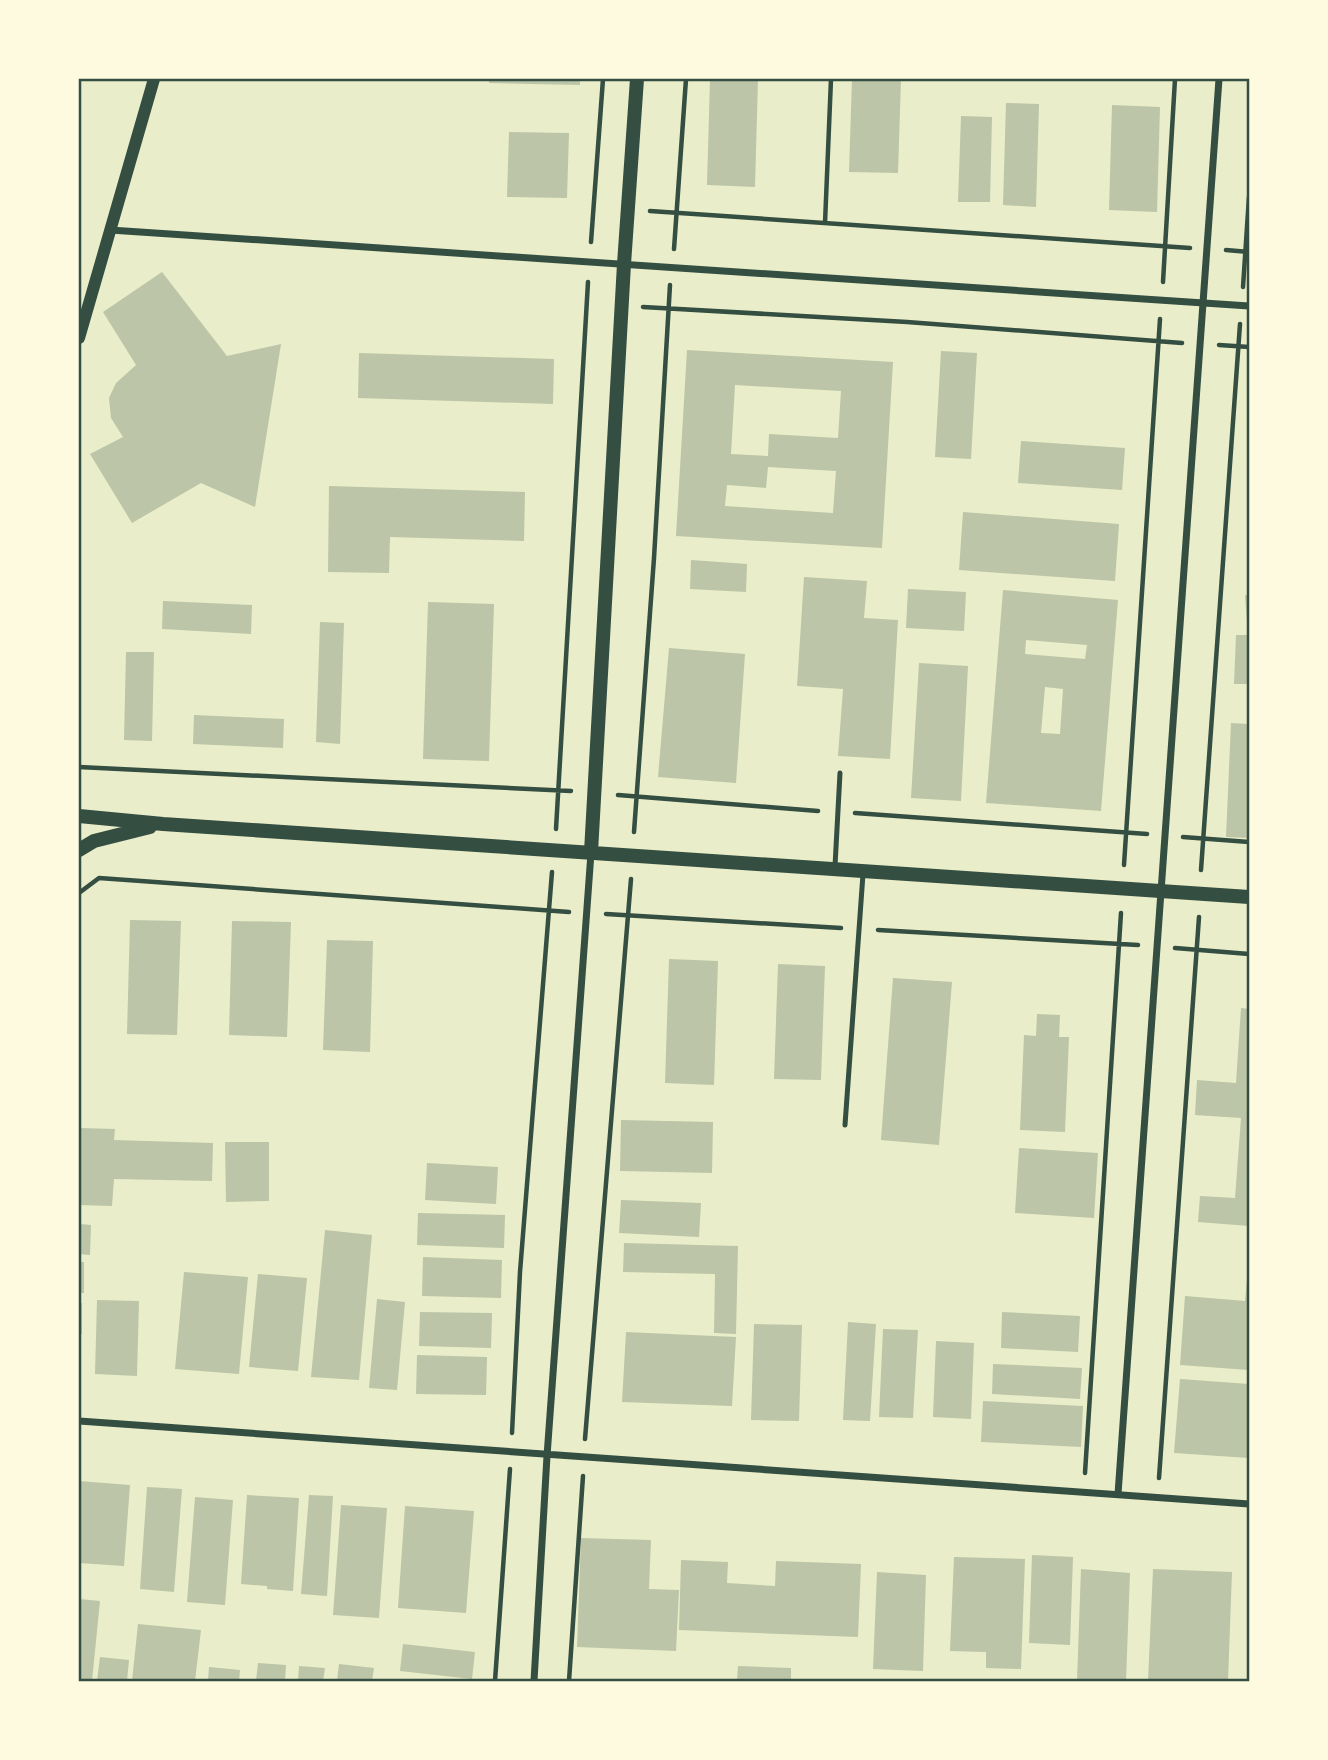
<svg xmlns="http://www.w3.org/2000/svg" width="1328" height="1760" font-family="'Varela Round',sans-serif">
	<rect width="100%" height="100%" fill="#e9edc9"/>
	<path fill="#bcc5a7" fill-rule="evenodd" d="M489,79H580V85L489,83Z
		M710,79H758L755,187L707,185Z
		M852,79H901L898,173L849,172Z
		M1006,103L1039,104L1036,207L1003,205Z
		M1112,105L1160,107L1157,212L1109,210Z
		M961,116L992,117L990,202H958Z
		M509,132L569,133L567,198L507,197Z
		M162,272L227,356L281,344L255,507L201,483L132,523L90,454L123,437L111,418L109,398L116,383L136,365L103,312Z
		M687,350L893,362L882,548L676,536ZM735,385L841,391L838,438L769,434L768,456L731,454ZM768,467L836,471L833,513L725,506L727,485L766,488Z
		M941,351L977,353L971,459L935,457Z
		M359,353L554,359L553,404L358,398Z
		M1021,441L1125,448L1122,490L1018,483Z
		M329,486L525,492L524,541L390,537L389,573L328,572Z
		M963,512L1119,524L1115,581L959,570Z
		M691,560L747,564L746,592L690,589Z
		M804,577L867,581L864,618L898,620L890,759L838,756L843,689L797,686Z
		M908,589L966,592L964,631L906,628Z
		M1003,590L1118,600L1101,811L986,803ZM1026,640L1087,645L1085,659L1025,654ZM1045,687L1063,689L1060,734L1041,733Z
		M1245,595H1249V622H1247Z
		M163,601L252,605L251,634L162,629Z
		M428,602L494,604L489,761L423,759Z
		M320,622L344,623L340,744L316,742Z
		M1236,635H1249V684H1234Z
		M669,648L745,654L736,783L658,777Z
		M126,652H154L152,741L124,740Z
		M919,663L968,666L961,801L911,798Z
		M194,715L284,719L283,748L193,744Z
		M1231,723L1249,724V838L1226,837Z
		M130,920L181,921L177,1035L127,1034Z
		M232,921L291,922L287,1037L229,1035Z
		M327,940L373,941L370,1052L323,1050Z
		M669,959L718,961L714,1085L665,1083Z
		M778,964L825,966L821,1080L774,1079Z
		M893,978L952,982L939,1145L881,1140Z
		M1241,1008L1249,1009V1226L1198,1222L1200,1196L1235,1198L1241,1118L1195,1115L1197,1080L1236,1083Z
		M1037,1014L1060,1015L1059,1037H1069L1065,1132L1020,1130L1024,1035L1036,1036Z
		M621,1120L713,1122L712,1173L620,1171Z
		M79,1128L115,1129L114,1140L213,1143L212,1181L114,1179L112,1206L79,1205Z
		M225,1142H269V1201L226,1202Z
		M1019,1148L1098,1153L1094,1218L1015,1213Z
		M427,1163L498,1167L496,1204L425,1200Z
		M621,1200L701,1203L699,1237L619,1233Z
		M418,1213L505,1215L504,1248L417,1245Z
		M79,1224L91,1225L90,1255L79,1254Z
		M325,1230L372,1235L359,1380L311,1377Z
		M624,1243L738,1246L736,1334L714,1333L715,1274L623,1272Z
		M423,1257L502,1260L501,1298L422,1296Z
		M79,1262H84V1293H79Z
		M184,1272L248,1277L239,1374L175,1369Z
		M258,1274L307,1278L298,1371L249,1367Z
		M1247,1279H1249V1370L1180,1365L1185,1296L1245,1301Z
		M377,1299L405,1302L397,1390L369,1388Z
		M97,1300L139,1301L137,1376L95,1374Z
		M79,1303H82V1334H79Z
		M420,1312L492,1313L491,1348L419,1346Z
		M1002,1312L1080,1316L1078,1352L1001,1348Z
		M848,1322L876,1324L870,1421L843,1420Z
		M754,1324L802,1325L799,1421L751,1420Z
		M883,1329L918,1330L913,1418L879,1417Z
		M626,1332L736,1337L732,1406L622,1402Z
		M936,1341L974,1343L971,1419L933,1417Z
		M417,1355L487,1357L486,1395L416,1394Z
		M993,1364L1082,1368L1080,1399L992,1394Z
		M1180,1379L1249,1384V1458L1174,1453Z
		M983,1401L1083,1406L1081,1447L981,1442Z
		M79,1481L130,1485L124,1566L79,1563Z
		M147,1487L182,1489L174,1592L140,1589Z
		M247,1495L299,1498L293,1591L267,1589V1586L241,1584Z
		M309,1495L333,1496L327,1596L301,1594Z
		M195,1497L233,1500L225,1605L187,1602Z
		M341,1505L387,1508L379,1618L333,1615Z
		M405,1506L474,1511L466,1613L398,1608Z
		M581,1538L651,1540L649,1589L679,1590L676,1651L577,1647Z
		M1032,1555L1073,1557L1070,1645L1029,1643Z
		M954,1557L1025,1559L1021,1669L986,1668V1652L950,1651Z
		M681,1560L728,1562L727,1583L775,1586L776,1561L861,1564L858,1637L679,1630Z
		M1081,1569L1130,1573L1126,1681H1077Z
		M1153,1569L1232,1572L1228,1681H1148Z
		M877,1572L926,1575L923,1671L873,1669Z
		M79,1599L100,1601L92,1681H79Z
		M138,1624L201,1630L195,1681H132Z
		M403,1644L475,1652L472,1679L400,1671Z
		M100,1657L129,1660L127,1681H97Z
		M258,1663L286,1665L285,1681H256Z
		M339,1664L374,1668L372,1681H337Z
		M299,1666L325,1668L323,1681H298Z
		M738,1666L791,1668V1681H737Z
		M209,1667L240,1670L239,1681H208Z"/>
	<g fill="none" stroke-linecap="round" stroke-linejoin="round">
		<path stroke="#344e41" stroke-width="4.5" d="M650,211L1190,248
			M825,223L831,79
			M591,242L603,79
			M674,249L686,79
			M1226,250L1249,252
			M1163,282L1175,79
			M1243,287L1249,197
			M643,307L907,322L1182,343
			M1219,345L1249,347
			M79,767L571,791
			M618,795L818,811
			M855,813L1147,834
			M556,829L588,282
			M634,832L654,558L670,285
			M1183,837L1249,842
			M1124,865L1160,319
			M1201,870L1240,324
			M79,893L99,878L569,912
			M606,914L841,928
			M878,930L1138,945
			M1175,948L1249,954
			M512,1433L520,1272L552,872
			M585,1439L631,879
			M1085,1473L1121,913
			M1159,1478L1199,917
			M495,1681L510,1469
			M569,1681L583,1476"/>
		<path stroke="#344e41" stroke-width="5" d="M835,866L840,773
			M845,1125L863,874"/>
		<path stroke="#344e41" stroke-width="7" d="M110,230L1249,306
			M79,1421L1249,1504
			M1118,1494L1219,79
			M534,1681L547,1456L591,853"/>
		<path stroke="#344e41" stroke-width="12" d="M79,338L154,79"/>
		<path stroke="#344e41" stroke-width="14" d="M79,816L163,824L1249,897
			M79,850L94,841L150,827
			M591,852L624,264L637,79"/>
	</g>
	<rect width="1328" height="1760" fill="none" stroke="#fefae0" stroke-width="161"/>
	<rect x="80" y="80" width="1168" height="1600" fill="none" stroke="#344e41" stroke-width="2.5"/>
</svg>
